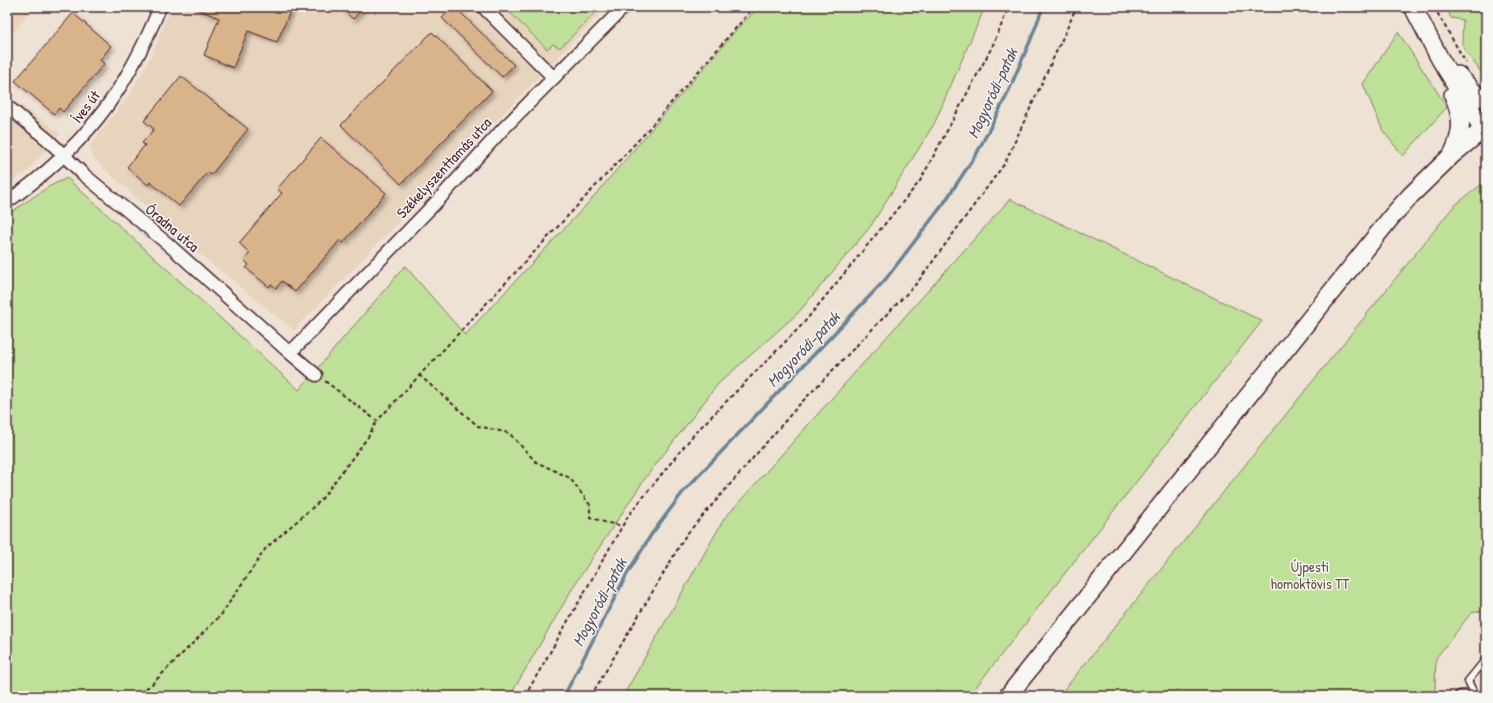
<svg xmlns="http://www.w3.org/2000/svg" width="1493" height="703" font-family="'Patrick Hand',sans-serif">
	<defs>
		<filter id="shadow"><feDropShadow dx="3.5" dy="3.5" stdDeviation="2" flood-color="#0004"/></filter>
	</defs>
	<rect width="100%" height="100%" fill="#ede2d3"/>
	<filter id="ink" filterUnits="userSpaceOnUse"><feTurbulence type="fractalNoise" baseFrequency=".025" numOctaves="2"/><feDisplacementMap in="SourceGraphic" scale="8" xChannelSelector="R" yChannelSelector="G"/><feConvolveMatrix kernelMatrix="1 2 1 2 8 2 1 2 1" color-interpolation-filters="sRGB"/></filter>
	<g filter="url(#ink)">
		<path fill="#e7d4bd" d="M7,7H33L7,41Z
			M171,7H606L294,330L186,243L95,160L89,146L131,93L153,53Z
			M7,95L60,133L26,173L7,183Z"/>
		<path fill="#bfe099" stroke="#848062" d="M504,7H601L560,48L553,44L547,49Z
			M759,7H985L934,124L870,227L798,313L718,384L646,477L575,584L510,696H7V215L48,187L67,178L299,390L405,266L465,335L589,202L738,28Z
			M1446,7H1486V73L1481,72L1466,52L1462,43L1463,20L1451,18Z
			M1398,32L1447,107L1403,156L1383,131L1363,84Z
			M1486,181V610L1471,613L1436,658L1435,690L1429,696H1059L1454,206Z
			M1010,199L1262,321L969,696H623L724,519Z"/>
		<g fill="none" stroke-linecap="round" stroke-linejoin="round">
			<path stroke="#698396" stroke-width="3.5" d="M564,696L627,574L651,535L683,492L885,280L944,203L977,153L1006,97L1031,39L1043,7"/>
		</g>
		<path fill="#d9b38a" stroke="#4a1f2b" filter="url(#shadow)" d="M192,7H292L277,42L248,31L233,68L204,55L219,18Z
			M340,7H364L353,19Z
			M453,7H455L514,65L502,77L442,18Z
			M73,13L111,46L100,60L104,64L63,112L59,108L54,114L15,81Z
			M432,32L492,91L401,184L341,125Z
			M181,76L248,129L211,175L208,172L179,206L150,182L148,185L127,167L145,145L142,143L154,129L144,121Z
			M321,138L386,193L343,243L340,240L295,292L282,281L276,288L271,284L269,287L246,268L249,265L244,260L250,253L239,243L282,193L277,189Z"/>
		<g fill="none" stroke-linecap="round" stroke-linejoin="round">
			<defs>
				<path id="lane" d="M1457,696L1460,694L1474,693
					M1478,696L1474,693L1468,681L1486,659"/>
				<path id="street" d="M483,7L554,78
					M7,106L48,140L83,174L169,245L290,353L316,375
					M7,202C83,148 125,94 160,7
					M290,353L442,196L503,129L624,7"/>
				<path id="secondary" d="M1413,7L1440,59L1483,129
					M1458,75L1478,97L1486,98
					M1453,95C1463,117 1463,132 1453,153
					M1008,696L1393,215L1411,195L1452,155L1486,127"/>
			</defs>
			<use href="#lane" stroke="#4a1f2b" stroke-width="9"/>
			<use href="#street" stroke="#4a1f2b" stroke-width="15"/>
			<use href="#secondary" stroke="#4a1f2b" stroke-width="20"/>
			<path stroke="#4a1f2b" stroke-width="2" stroke-dasharray="4 3" stroke-linecap="butt" d="M1434,7L1466,63
				M419,375L478,426L509,433L536,462L570,478L590,505V517L604,522L622,526
				M325,381L377,421L645,133L754,7
				M134,696L151,685L221,615L266,548L320,501L368,437L377,421
				M525,696L628,516L695,433L802,325L920,181L992,47L1009,7
				M591,696L686,535L799,405L917,283L1005,163L1070,22L1076,7"/>
			<use href="#lane" stroke="#f6f6f2" stroke-width="6"/>
			<use href="#street" stroke="#f6f6f2" stroke-width="12"/>
			<use href="#secondary" stroke="#f6f6f2" stroke-width="17"/>
		</g>
	</g>
	<g text-anchor="middle" stroke-width="3" stroke-linejoin="round" paint-order="stroke">
		<g font-size="15" fill="#4a1f2b" stroke="#f6f6f2">
			<text transform="translate(86 107) rotate(-53)" y="5">Íves út</text>
			<text transform="translate(444 168) rotate(-47)" y="5">Székelyszenttamás utca</text>
			<text transform="translate(172 228) rotate(40)" y="5">Óradna utca</text>
		</g>
		<g font-size="15" fill="#674f46" stroke="#f6f6f2">
			<text x="1310" y="572">Újpesti<tspan x="1310" dy="17">homoktövis TT</tspan></text>
		</g>
		<g font-size="16" font-style="italic" fill="#595161" stroke="#f6f6f2">
			<text transform="translate(992 93) rotate(-65)" y="6">Mogyoródi-patak</text>
			<text transform="translate(803 349) rotate(-46)" y="6">Mogyoródi-patak</text>
			<text transform="translate(599 602) rotate(-62)" y="6">Mogyoródi-patak</text>
		</g>
	</g>
	<rect width="1493" height="703" fill="none" stroke="#f6f6f2" stroke-width="24"/>
	<rect x="12" y="12" width="1469" height="679" fill="none" stroke="#4a1f2b" stroke-width="1.5" filter="url(#ink)"/>
</svg>
